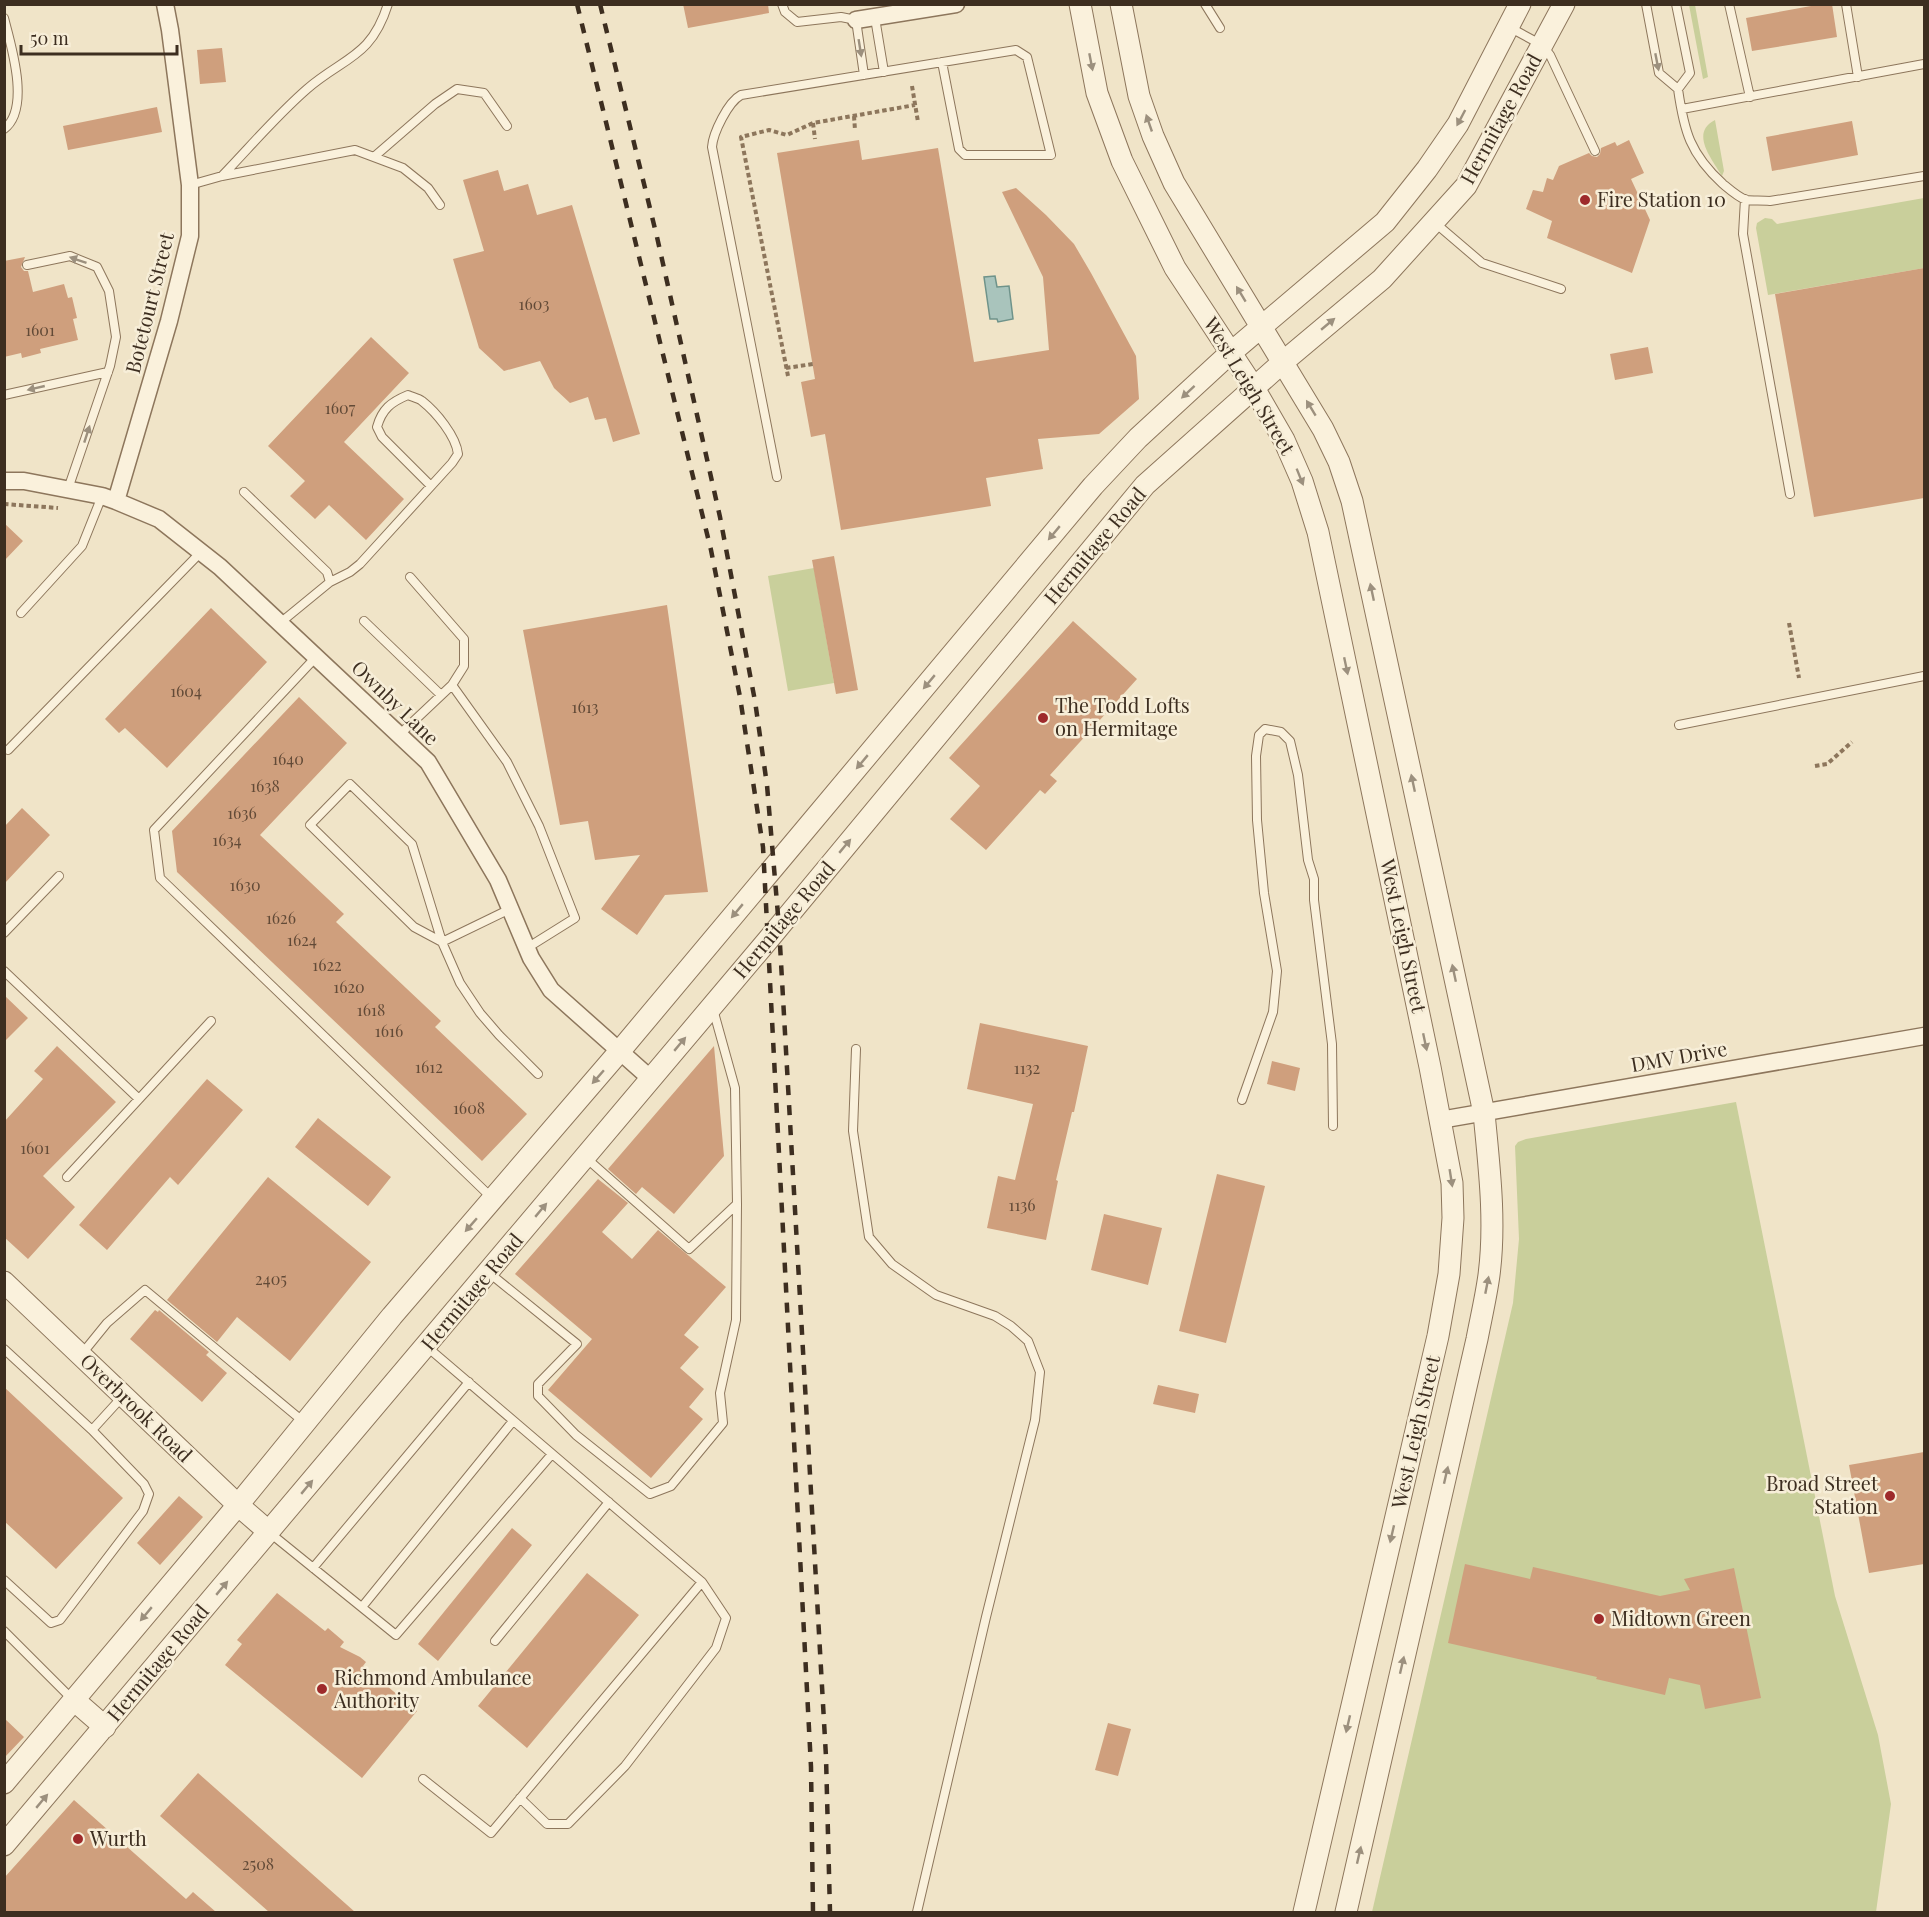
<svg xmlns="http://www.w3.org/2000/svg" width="1929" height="1917" font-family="'Playfair Display',serif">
	<rect width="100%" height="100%" fill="#f0e4c8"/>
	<path fill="#c9cf9b" d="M1689,5H1695L1708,77L1703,79Z
		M1715,120L1724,171L1722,176C1713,160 1689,133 1715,120Z
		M1924,198V268L1768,295L1756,228L1757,223L1765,218L1772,219L1777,224Z
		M814,568L834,683L788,691L768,576Z
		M1736,1102L1835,1596L1878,1735L1891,1804L1876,1912H1372L1513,1303L1519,1239L1515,1146L1518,1142L1526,1139Z"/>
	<path fill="#a9c4bc" stroke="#6f938a" stroke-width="1.5" d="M995,276L997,287L1009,286L1013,319L998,322L997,319H990L984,277Z"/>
	<path fill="#cf9f7d" d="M683,4H768L769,13L688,28Z
		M1822,4H1832L1837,37L1752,51L1746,18Z
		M222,48L226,82L200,84L197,50Z
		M157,107L162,132L68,150L63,126Z
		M1852,121L1858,155L1772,171L1766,137Z
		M859,140L862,160L938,148L974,362L1049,350L1043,277L1002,192L1016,188L1046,215L1074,244L1091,273L1136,356L1139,399L1099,434L1038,439L1043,469L986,478L991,506L841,530L825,434L811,437L801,382L815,379L777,153Z
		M1629,140L1644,173L1631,179L1650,220L1632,273L1547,238L1552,221L1526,209L1533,190L1543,192L1547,178L1553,180L1559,166L1589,153L1592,156L1597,157L1600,154L1601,148L1615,142L1617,146Z
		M498,170L504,191L528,184L537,215L572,205L640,434L613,442L606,418L595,420L588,397L570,403L554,388L540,361L504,371L479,348L453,259L484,251L463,180Z
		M25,257L21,267L24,271H28L33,292L64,284L68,298L72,297L77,318L73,319L78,340L40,349L41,353L22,358L21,353L4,357V261Z
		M1924,268V498L1814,517L1775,294Z
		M371,337L409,373L344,442L404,499L366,540L329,505L315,519L290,496L305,481L268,446Z
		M1648,347L1653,373L1615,380L1610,354Z
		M4,523L23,541L4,561Z
		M834,556L858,690L836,694L812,560Z
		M667,605L708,892L665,895L637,935L601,909L640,855L595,860L588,821L560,825L523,630Z
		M211,608L267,662L167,768L125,728L119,733L105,719Z
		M1073,621L1137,679L1050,775L1057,781L1045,794L1040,790L986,850L950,819L980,786L949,758Z
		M299,697L347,743L260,835L344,914L336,922L441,1021L435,1027L527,1114L482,1161L177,872L172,831Z
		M22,808L50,835L4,884V827Z
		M4,995L28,1018L4,1042Z
		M980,1023L1088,1046L1074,1112H1072L1056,1180L1058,1181L1046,1240L987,1228L998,1176L1015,1180L1033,1104L967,1089Z
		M57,1046L116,1102L43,1176L75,1207L28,1259L4,1237V1122L43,1079L34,1071Z
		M714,1046L724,1156L674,1214L642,1187L636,1194L608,1169Z
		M1272,1061L1300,1068L1295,1091L1267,1084Z
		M207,1079L243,1110L178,1185L170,1177L107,1250L79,1225Z
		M318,1118L391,1177L368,1206L295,1147Z
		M1217,1174L1265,1186L1226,1343L1179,1331Z
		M268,1177L371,1262L290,1361L237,1317L217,1342L167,1300Z
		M598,1179L628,1203L602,1232L632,1259L658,1230L726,1287L684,1335L699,1347L680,1368L704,1389L689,1407L703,1419L651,1478L548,1390L592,1339L515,1274Z
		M1104,1214L1162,1228L1148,1285L1091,1270Z
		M155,1310L158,1312L159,1310L209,1352L206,1355L227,1373L202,1402L130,1339Z
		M1158,1385L1199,1394L1195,1413L1153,1404Z
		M4,1387L123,1498L56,1569L4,1521Z
		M1924,1452V1564L1869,1573L1849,1465Z
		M179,1496L203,1517L160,1565L137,1543Z
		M512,1528L532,1545L438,1661L418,1644Z
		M1465,1564L1530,1579L1533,1567L1660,1596L1690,1590L1684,1579L1734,1568L1761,1698L1705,1709L1700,1685L1669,1678L1665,1695L1596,1679L1597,1677L1448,1643Z
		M587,1573L639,1615L527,1748L478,1706Z
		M277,1593L325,1631L328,1628L342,1640L344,1642L340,1647L360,1657L366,1662L363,1666L417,1711L362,1778L225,1665L242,1644L237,1640Z
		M4,1718L24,1737L4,1758Z
		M1108,1723L1131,1729L1118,1776L1095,1770Z
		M198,1773L355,1912H269L160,1816Z
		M74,1800L186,1899L193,1892L216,1912H4V1878Z"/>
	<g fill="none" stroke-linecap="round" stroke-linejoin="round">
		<defs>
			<path id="service" d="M782,4L785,12L797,22L841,17L856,20L864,75
				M1205,4L1220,28
				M1646,4L1659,73L1678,89L1690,73L1676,4
				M1729,4L1750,97
				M1846,4L1858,77
				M4,18C11,45 31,109 4,129
				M875,18L884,72
				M1509,27L1542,45L1550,55L1595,151
				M1678,89C1684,131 1690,154 1723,184C1729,189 1738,197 1746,200C1753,201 1762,200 1770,201L1924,176
				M1682,109L1924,64
				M375,156L435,104L457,89L484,93L507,126
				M222,176C250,147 276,116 307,89C344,57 371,58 388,4
				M190,185L222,176L355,150L403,168L428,188L440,205
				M1745,199L1743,234L1790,494
				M1434,222L1482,263L1561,289
				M27,265L70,256L97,267L109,291L116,337L110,366L68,489
				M4,395L108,372
				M777,477L712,147C713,133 728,102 741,95L1016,50L1027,57L1051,155H965L959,149L942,62
				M244,492L327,572L330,582L280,623
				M410,577L464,639V666L452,685
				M330,582L350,572L360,564L452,463L458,454C456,436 436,412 422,401C418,398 412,397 408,395C391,402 382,409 377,427L382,437L431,486
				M21,613L82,546L102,496
				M364,621L441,695
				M316,657L154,830L160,878L493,1199
				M1679,725L1924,676
				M399,735L452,685L507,762L539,826L575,918L527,948
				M8,750L201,552
				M510,909L442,942L414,927L310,825L350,784L412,844L442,942L460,983L480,1013L499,1035L538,1074
				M4,933L59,876
				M4,971L139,1099L211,1021
				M856,1049L853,1131L869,1237L892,1264L936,1295L995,1316L1011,1326L1028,1341L1040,1372L1035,1420L986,1617L917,1912
				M1242,1100L1273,1012L1277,971L1264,893L1257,820L1256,756L1259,735L1265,729L1281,732L1290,741L1298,775L1308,860L1314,879V900L1332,1044L1333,1126
				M585,1157L689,1249L737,1204L735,1088L713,1009
				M67,1177L139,1099
				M488,1272L577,1344L538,1384V1396L576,1435L650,1494L671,1486L723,1423L720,1393L736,1320L737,1204
				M4,1349L92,1430L123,1396
				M81,1355L107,1323L145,1290L305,1423
				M270,1533L396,1635L552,1454
				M313,1568L469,1382
				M4,1580L51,1623L60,1620L143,1511L149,1494L144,1484L92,1430
				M362,1607L513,1421
				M4,1631L73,1700
				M495,1641L609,1502
				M423,1779L491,1833L702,1582L426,1346
				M520,1798L547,1824H568L625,1766L716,1648L726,1618L702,1582"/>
			<path id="minor" d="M856,20L956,4
				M4,481H24L102,496L116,501L159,519L220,567L428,762L498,880L531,958L551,990L651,1079
				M116,501L169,321L190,236V185L170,30L165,4
				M1440,1120L1924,1036"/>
			<path id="tertiary" d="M1080,4L1097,93L1122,161L1175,268L1254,388L1284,440L1302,481L1318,532L1430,1067L1452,1183L1453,1218L1449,1274L1438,1336L1304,1912
				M1121,4L1139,96L1153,136L1174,183L1323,429L1339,462L1352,501L1484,1113C1489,1166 1496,1221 1489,1275C1486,1297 1481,1318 1477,1339L1346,1912
				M4,1282L238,1505L269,1532
				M74,1700L105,1727
				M4,1783L238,1505L392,1316L619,1052L1093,486L1138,438L1227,356L1385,222L1427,169L1458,124L1520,4
				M4,1845L768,940L1145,485L1283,362L1382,279L1466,186L1564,4"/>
		</defs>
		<use href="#service" stroke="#8d765c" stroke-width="10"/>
		<use href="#minor" stroke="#8d765c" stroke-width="19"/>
		<use href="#tertiary" stroke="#8d765c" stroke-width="23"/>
		<path stroke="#8d765c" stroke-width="4" stroke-dasharray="4.5 3" stroke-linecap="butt" d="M912,86L918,122
			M854,116L855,130
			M813,123L815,139
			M786,368L813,364
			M788,376L741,137L769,130L787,135L813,123L915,105
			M4,504L58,508
			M1789,623L1799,678
			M1815,766L1827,764L1852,742"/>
		<use href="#service" stroke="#faf1dc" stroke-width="8"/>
		<use href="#minor" stroke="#faf1dc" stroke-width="16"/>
		<use href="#tertiary" stroke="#faf1dc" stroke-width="21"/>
		<path stroke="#3d2e20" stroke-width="4.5" stroke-dasharray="10 10" stroke-linecap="butt" d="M577,4L711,550L740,697L763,847L811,1767L813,1912
			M600,4L657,237L720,517L755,701L767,785L779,927L826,1757L830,1912"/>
	</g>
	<defs><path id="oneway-solid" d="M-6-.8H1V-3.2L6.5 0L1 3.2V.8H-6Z" transform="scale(1.5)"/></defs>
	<g fill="#9c907e">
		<use href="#oneway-solid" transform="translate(860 48) rotate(81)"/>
		<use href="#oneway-solid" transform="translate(1091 62) rotate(79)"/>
		<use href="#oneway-solid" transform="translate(1657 62) rotate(79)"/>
		<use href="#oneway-solid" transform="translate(1461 118) rotate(118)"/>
		<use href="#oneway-solid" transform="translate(1149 123) rotate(-109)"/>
		<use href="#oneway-solid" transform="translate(78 260) rotate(-161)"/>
		<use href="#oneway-solid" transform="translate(1241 294) rotate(-121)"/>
		<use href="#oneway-solid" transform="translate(1328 324) rotate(-40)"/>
		<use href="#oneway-solid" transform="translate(36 388) rotate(167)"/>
		<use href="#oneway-solid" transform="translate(1188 392) rotate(137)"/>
		<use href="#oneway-solid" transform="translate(1311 408) rotate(-121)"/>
		<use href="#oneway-solid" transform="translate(87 434) rotate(-72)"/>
		<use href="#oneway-solid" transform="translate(1300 477) rotate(68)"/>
		<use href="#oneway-solid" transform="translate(1054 533) rotate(130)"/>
		<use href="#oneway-solid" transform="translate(1372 592) rotate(-102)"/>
		<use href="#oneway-solid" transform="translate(1346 666) rotate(78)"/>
		<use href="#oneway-solid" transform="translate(929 682) rotate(130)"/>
		<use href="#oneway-solid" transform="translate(862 762) rotate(130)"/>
		<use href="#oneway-solid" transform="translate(1413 783) rotate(-102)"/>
		<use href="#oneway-solid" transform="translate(845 846) rotate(-50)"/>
		<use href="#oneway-solid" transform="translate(737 911) rotate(130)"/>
		<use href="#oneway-solid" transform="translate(1454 973) rotate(-102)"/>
		<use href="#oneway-solid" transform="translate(1425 1042) rotate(78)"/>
		<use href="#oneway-solid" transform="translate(680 1044) rotate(-50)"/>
		<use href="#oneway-solid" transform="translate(598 1077) rotate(131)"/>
		<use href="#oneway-solid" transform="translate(1451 1178) rotate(81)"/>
		<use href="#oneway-solid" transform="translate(541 1210) rotate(-50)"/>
		<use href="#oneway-solid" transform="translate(471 1225) rotate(131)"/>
		<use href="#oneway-solid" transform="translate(1487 1285) rotate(-79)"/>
		<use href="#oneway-solid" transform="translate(1446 1475) rotate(-77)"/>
		<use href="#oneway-solid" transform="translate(307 1487) rotate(-50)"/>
		<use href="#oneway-solid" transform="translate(1392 1534) rotate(103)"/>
		<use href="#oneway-solid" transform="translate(222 1588) rotate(-50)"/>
		<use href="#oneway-solid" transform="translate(146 1614) rotate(130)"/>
		<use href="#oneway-solid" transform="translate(1402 1665) rotate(-77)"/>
		<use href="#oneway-solid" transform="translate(1348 1724) rotate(103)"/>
		<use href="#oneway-solid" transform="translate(42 1801) rotate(-50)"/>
		<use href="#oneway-solid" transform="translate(1359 1855) rotate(-77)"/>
	</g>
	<g fill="#9e2a2b" stroke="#f7eed8" stroke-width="2">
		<circle cx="1585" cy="200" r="6"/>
		<circle cx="1043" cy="718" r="6"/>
		<circle cx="1890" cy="1496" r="6"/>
		<circle cx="1599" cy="1619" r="6"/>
		<circle cx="322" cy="1689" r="6"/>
		<circle cx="78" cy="1839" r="6"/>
	</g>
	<g text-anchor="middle" stroke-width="5" stroke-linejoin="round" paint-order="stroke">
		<g font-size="16" fill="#624a37">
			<text x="534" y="310">1603</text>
			<text x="40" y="336">1601</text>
			<text x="340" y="414">1607</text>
			<text x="186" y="697">1604</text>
			<text x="585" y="713">1613</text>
			<text x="288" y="765">1640</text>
			<text x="265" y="792">1638</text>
			<text x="242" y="819">1636</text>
			<text x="227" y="846">1634</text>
			<text x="245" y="891">1630</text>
			<text x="281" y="924">1626</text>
			<text x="302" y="946">1624</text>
			<text x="327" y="971">1622</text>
			<text x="349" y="993">1620</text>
			<text x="371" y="1016">1618</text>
			<text x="389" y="1037">1616</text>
			<text x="429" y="1073">1612</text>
			<text x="1027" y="1074">1132</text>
			<text x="469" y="1114">1608</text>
			<text x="35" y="1154">1601</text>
			<text x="1022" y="1211">1136</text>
			<text x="271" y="1285">2405</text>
			<text x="258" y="1870">2508</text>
		</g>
		<g font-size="20" fill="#3d2e20" stroke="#f7eed8">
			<text transform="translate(1501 119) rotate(-61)" y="7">Hermitage Road</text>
			<text transform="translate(150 303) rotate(-76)" y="7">Botetourt Street</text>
			<text transform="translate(1249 386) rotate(59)" y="7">West Leigh Street</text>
			<text transform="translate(1095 546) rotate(-50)" y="7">Hermitage Road</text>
			<text transform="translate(395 703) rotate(44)" y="7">Ownby Lane</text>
			<text transform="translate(784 920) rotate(-50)" y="7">Hermitage Road</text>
			<text transform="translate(1403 936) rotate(78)" y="7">West Leigh Street</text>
			<text transform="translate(1679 1057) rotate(-10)" y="7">DMV Drive</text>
			<text transform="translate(472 1292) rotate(-50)" y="7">Hermitage Road</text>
			<text transform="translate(136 1408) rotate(44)" y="7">Overbrook Road</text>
			<text transform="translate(1416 1432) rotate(-77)" y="7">West Leigh Street</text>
			<text transform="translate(158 1663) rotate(-50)" y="7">Hermitage Road</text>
		</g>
		<g font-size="20" fill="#3d2e20" stroke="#f7eed8" text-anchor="start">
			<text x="1597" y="207">Fire Station 10</text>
			<text x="1055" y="713">The Todd Lofts<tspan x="1055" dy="23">on Hermitage</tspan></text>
			<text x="1878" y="1491" text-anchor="end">Broad Street<tspan x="1878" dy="23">Station</tspan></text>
			<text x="1611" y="1626">Midtown Green</text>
			<text x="334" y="1685">Richmond Ambulance<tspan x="334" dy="23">Authority</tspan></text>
			<text x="90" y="1846">Wurth</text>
		</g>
	</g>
	<rect width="1929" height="1917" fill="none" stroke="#3d2e20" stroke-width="12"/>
	<path d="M21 45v9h156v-9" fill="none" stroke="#3d2e20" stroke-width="3"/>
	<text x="30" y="45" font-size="18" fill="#3d2e20" stroke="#f7eed8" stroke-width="4.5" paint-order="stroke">50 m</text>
</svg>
